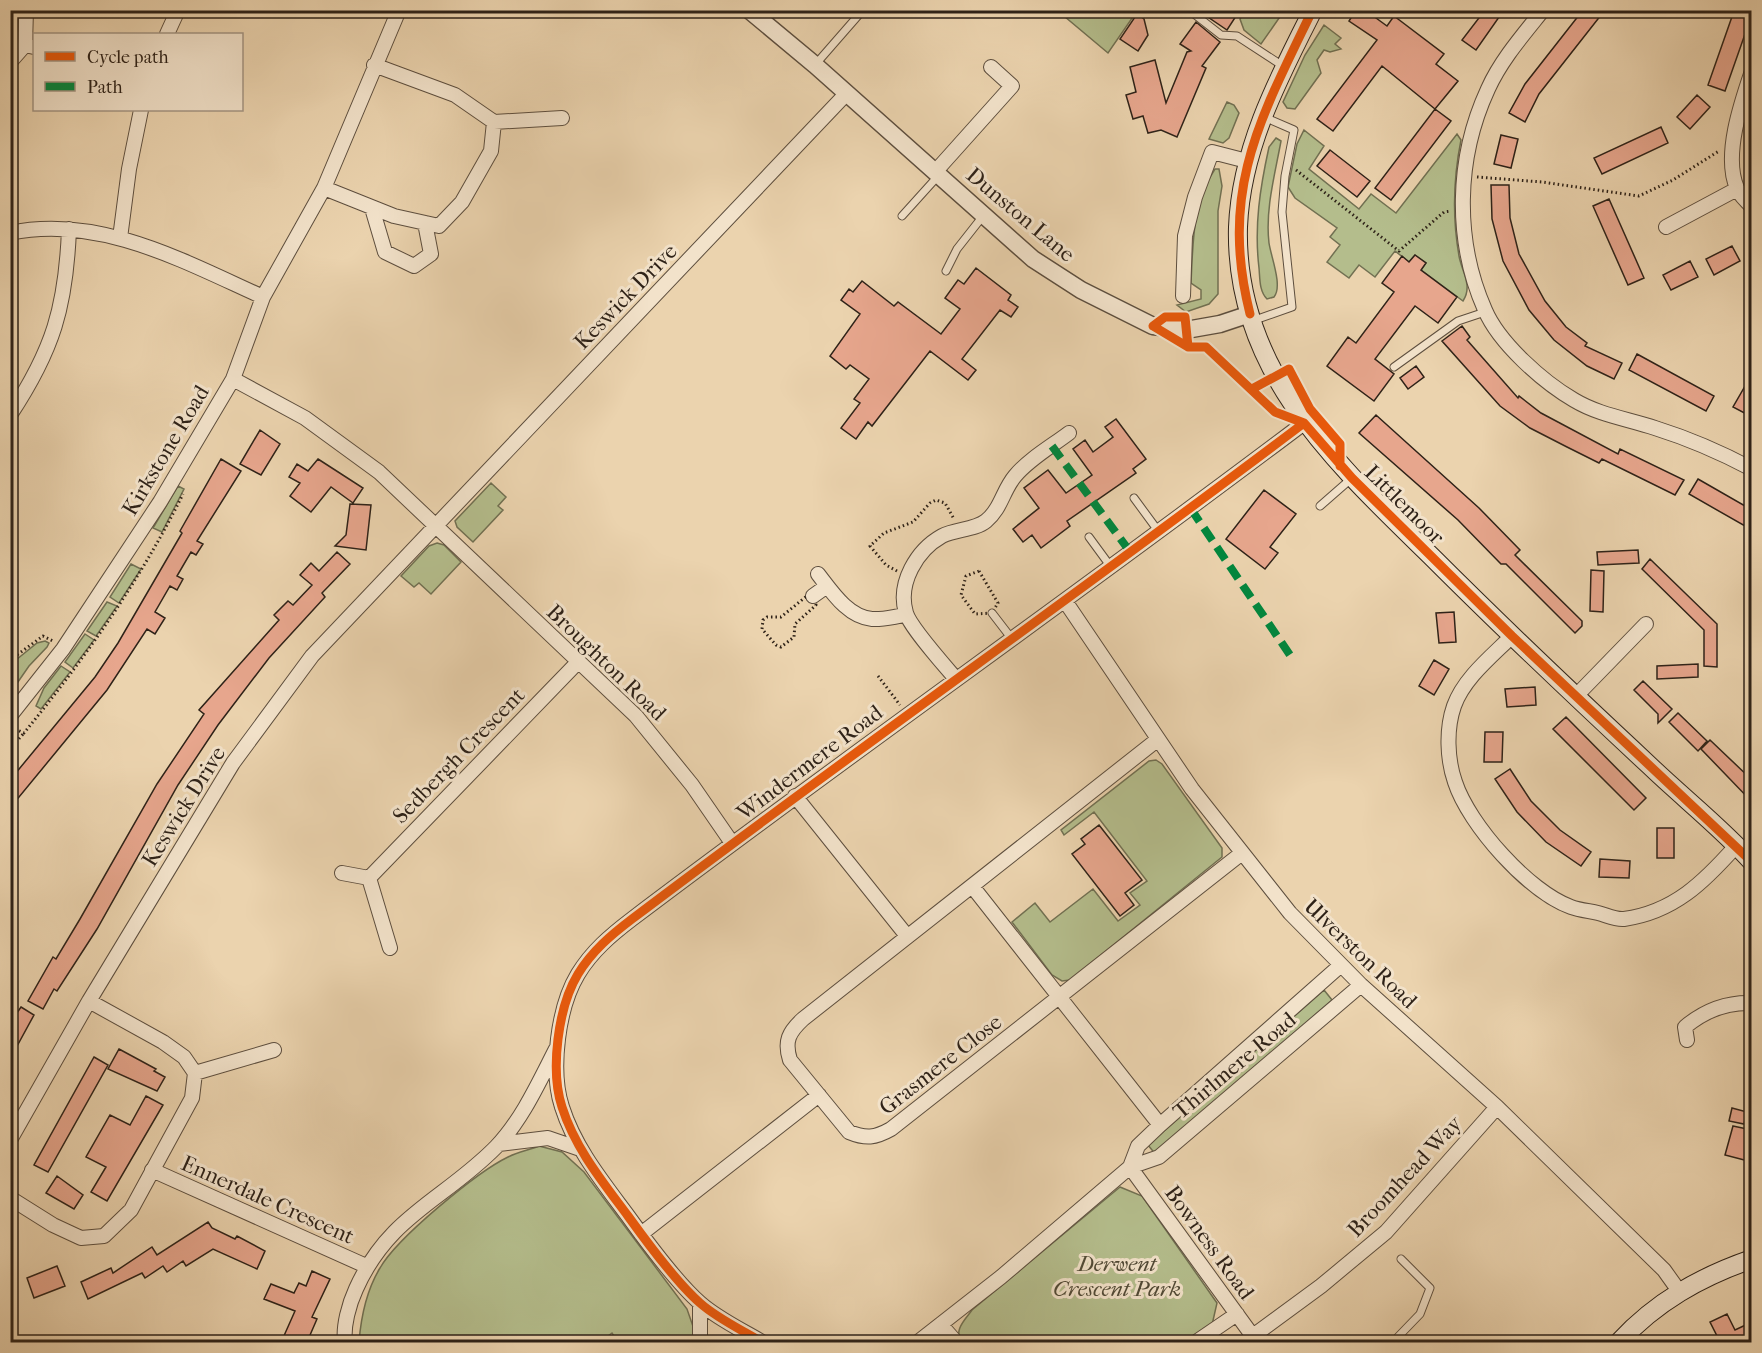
<svg xmlns="http://www.w3.org/2000/svg" width="1762" height="1353" font-family="'IM FELL French Canon',serif">
	<rect width="100%" height="100%" fill="#ebd3ae"/>
	<filter id="stains"><feTurbulence type="fractalNoise" baseFrequency=".00333" numOctaves="4"/><feColorMatrix values="0 0 0 0 .2 0 0 0 0 .09 0 0 0 0 .02 0 0 0 .5 -.17"/></filter>
	<radialGradient id="worn" r=".72"><stop offset=".6" stop-color="#630" stop-opacity="0"/><stop offset="1" stop-color="#630" stop-opacity=".3"/></radialGradient>
	<path fill="#b4bd8c" stroke="#717052" stroke-width="1.5" d="M1058,11H1137L1108,53Z
		M1245,11V10L1284,11L1261,44L1244,30L1240,19Z
		M1324,25L1341,38L1335,44L1341,49L1330,52L1324,50L1317,60L1321,73L1295,109L1287,108L1283,102L1305,55Z
		M1227,102L1234,105L1239,113L1229,138L1223,143L1209,139Z
		M1304,130L1324,146L1309,169L1359,209L1371,194L1396,213L1457,134L1461,140C1453,180 1452,216 1459,256C1462,272 1473,286 1463,301L1421,270L1426,263L1415,255L1409,262L1395,251L1375,277L1359,265L1349,278L1327,262L1340,245L1330,237L1337,228L1295,198L1288,187L1297,144Z
		M1276,138L1281,141C1275,174 1265,210 1269,243C1271,257 1283,286 1274,297L1267,299C1259,291 1260,278 1259,268C1254,226 1260,188 1269,147Z
		M1215,169H1219L1222,186L1218,211V294L1209,304L1186,312L1177,305L1201,299V290L1191,283C1193,245 1192,202 1215,169Z
		M491,483L506,497L498,506L503,510L473,542L457,527L455,521Z
		M178,486L184,489L162,532L153,528Z
		M437,543L444,545L461,562L431,594L419,583L414,587L401,576L429,546Z
		M131,564L141,569L119,603L110,597Z
		M107,602L117,606L96,636L87,631Z
		M85,634L94,640L73,668L65,662Z
		M45,641L49,643L47,647L29,666L11,692V664L37,643Z
		M61,666L70,672L41,709L36,706L44,688Z
		M1156,760L1162,764L1222,848V857L1070,980L1062,981L1052,975L1012,922L1035,903L1050,922L1093,889L1118,921L1140,905L1130,893L1147,881L1094,812L1064,835L1061,830L1149,761Z
		M1324,990L1332,1000L1156,1155L1148,1145Z
		M539,1146L562,1152L584,1172L687,1309L696,1335L694,1342H618L612,1333L600,1342H359C361,1317 366,1291 380,1268C397,1238 477,1172 508,1157C518,1152 529,1150 539,1146Z
		M1120,1187L1142,1196L1217,1303L1212,1325L1185,1342H962C953,1330 965,1320 972,1310Z"/>
	<path fill="#e7a68d" stroke="#2e2218" stroke-width="1.5" d="M1204,10H1240L1227,30L1202,13Z
		M1356,10H1365L1387,26L1394,16L1444,54L1436,64L1458,81L1435,109L1382,66L1333,131L1317,119L1377,40L1349,21Z
		M1485,10H1504L1476,50L1462,40Z
		M1583,10H1605L1539,94L1525,122L1509,113L1525,84Z
		M1734,11L1751,17L1725,91L1708,85Z
		M1137,14L1144,19L1148,35L1138,51L1120,39Z
		M1196,22L1220,42L1202,66L1206,68L1177,137L1161,130L1148,133L1143,116L1133,119L1126,95L1136,92L1130,67L1155,60L1166,103L1187,52L1191,51L1180,44Z
		M1697,95L1710,107L1690,129L1677,117Z
		M1435,109L1451,121L1391,200L1375,188Z
		M1661,127L1668,143L1602,174L1594,158Z
		M1501,135L1518,139L1511,168L1494,164Z
		M1330,150L1370,181L1357,197L1317,166Z
		M1491,185H1509L1510,218L1519,254L1545,301L1566,327L1587,343L1585,346L1622,363L1614,379L1587,366L1554,340L1529,310L1503,261L1492,219Z
		M1609,199L1644,278L1628,285L1593,206Z
		M1732,246L1740,261L1714,275L1706,259Z
		M1415,255L1426,263L1421,270L1457,297L1438,323L1415,306L1375,359L1394,374L1374,401L1327,366L1348,337L1356,343L1394,292L1382,283L1402,256L1409,262Z
		M1690,261L1698,277L1671,290L1663,275Z
		M976,268L1011,295L1008,300L1018,307L1011,317L1000,310L962,359L976,370L968,380L930,351L872,426L868,422L856,439L841,428L860,403L854,399L869,379L850,365L846,369L830,356L860,314L841,300L849,289L853,292L862,281L894,306L898,302L941,334L960,309L945,298L958,280L964,284Z
		M1462,326L1470,337L1467,340L1518,398L1519,396L1541,413L1618,454L1620,449L1684,480L1675,495L1602,459L1599,463L1567,447L1530,428L1500,406L1442,341Z
		M1637,354L1714,396L1706,411L1629,370Z
		M1416,366L1424,377L1408,389L1400,378Z
		M1752,374V417L1733,407Z
		M1376,415L1479,508L1520,550L1515,555L1582,621V626L1575,633L1506,564H1501L1458,520L1359,433Z
		M1116,419L1146,459L1133,469L1136,473L1067,521L1070,526L1041,548L1032,535L1023,542L1013,529L1039,508L1024,488L1048,470L1066,493L1092,475L1073,449L1085,440L1093,452L1113,437L1105,427Z
		M260,430L280,444L261,475L240,464Z
		M221,459L241,471L197,541L203,544L196,555L191,552L177,576L183,579L177,590L170,586L155,612L165,618L155,634L147,629L107,690L10,808V780L95,677L118,643L182,533L180,531Z
		M318,459L363,488L353,503L331,487L311,512L290,496L300,483L289,477L297,464L308,471Z
		M1698,479L1752,510V530L1689,494Z
		M1264,490L1296,514L1270,547L1278,553L1265,569L1226,539Z
		M350,504L371,505L366,550L335,546L346,535Z
		M1638,550L1639,563L1598,565L1597,552Z
		M337,552L350,564L322,593L325,597L269,658L218,725L178,785L97,929L57,991L54,989L43,1009L28,1001L53,957L56,959L80,919L157,784L204,714L199,710L279,620L274,615L288,601L293,605L312,585L300,575L311,563L319,571Z
		M1650,559L1717,624V667L1704,666V630L1642,569Z
		M1591,570L1604,571L1603,612L1590,611Z
		M1454,612L1456,642L1439,643L1436,613Z
		M1434,660L1449,669L1434,695L1419,686Z
		M1698,664V677L1657,679V666Z
		M1643,681L1672,709L1658,723V714L1634,690Z
		M1535,687L1536,705L1507,707L1505,689Z
		M1678,713L1707,741L1698,751L1669,722Z
		M1566,717L1646,798L1634,810L1553,729Z
		M1485,732H1503L1502,762H1484Z
		M1710,740L1752,780V802L1701,749Z
		M1510,769L1531,801L1560,830L1591,852L1581,866L1546,842L1517,812L1495,779Z
		M1099,825L1142,880L1125,893L1134,905L1120,916L1072,854L1085,844L1081,839Z
		M1657,828H1674V858H1657Z
		M1600,859L1630,861L1629,878L1599,877Z
		M21,1007L34,1015L10,1059V1023Z
		M119,1049L156,1069L154,1071L165,1077L157,1091L108,1069Z
		M94,1057L108,1065L48,1172L34,1165Z
		M146,1096L163,1105L107,1201L91,1192L106,1167L86,1157L110,1115L130,1125Z
		M1732,1108L1747,1112L1744,1124L1729,1121Z
		M1733,1126L1752,1130L1748,1145L1752,1146V1162L1725,1155Z
		M57,1176L83,1195L74,1209L46,1193Z
		M208,1222L212,1228L235,1239L237,1236L265,1251L257,1269L213,1249L186,1266L183,1261L167,1272L163,1266L145,1278L142,1273L88,1299L81,1282L111,1268L113,1273L152,1247L157,1255Z
		M57,1266L65,1286L34,1298L27,1278Z
		M312,1271L330,1279L312,1317L317,1319L307,1342H293L283,1338L295,1311L264,1299L271,1284L294,1293L299,1283L306,1286Z
		M1727,1314L1735,1330L1752,1322V1342H1709L1718,1338L1710,1322Z"/>
	<g fill="none" stroke-linecap="round" stroke-linejoin="round">
		<defs>
			<path id="service" d="M1189,10L1221,35L1237,36L1283,66
				M815,65L863,10
				M902,216L939,175
				M946,271L957,249L983,216
				M1252,321L1292,307L1282,212L1285,176L1294,130L1264,117
				M1394,367L1458,321L1485,312
				M1134,498L1159,532
				M1320,506L1352,478
				M1089,537L1111,567
				M992,613L1012,639
				M1393,1342L1420,1314L1430,1288L1401,1259"/>
			<path id="minor" d="M1543,10C1523,35 1501,60 1488,89C1456,158 1454,240 1485,310C1499,343 1543,382 1574,400C1599,415 1628,419 1655,428C1690,439 1720,452 1752,469
				M167,34L178,10
				M25,45L26,10
				M10,62L25,45L34,47
				M1752,71C1741,103 1723,156 1737,188C1739,195 1747,201 1752,207
				M494,122L562,118
				M935,172L1012,86L991,67
				M324,188L394,216L439,226L462,202L491,151L494,122L455,95L374,65
				M372,208L385,252L414,266L431,254L425,223
				M1666,227L1737,189
				M10,233C99,214 185,262 263,297
				M120,238L129,169L141,110
				M1183,296L1185,236L1195,197L1212,152L1247,161
				M233,379L305,418L379,472L636,716L692,785L732,843
				M10,415C53,350 66,307 69,229
				M818,574C832,592 848,617 872,619C883,620 896,616 906,615
				M813,596L827,586
				M1065,601L1192,789L1290,913L1361,985L1497,1107L1664,1270L1679,1291
				M1512,636C1492,656 1464,678 1454,706C1446,729 1447,759 1455,782C1469,825 1529,892 1571,907C1579,910 1589,911 1598,913C1606,915 1616,920 1624,919C1674,912 1704,882 1736,846
				M956,679C945,666 910,627 906,613C897,583 917,550 942,536C955,529 975,530 986,521C1001,509 1003,490 1015,476C1029,459 1052,446 1069,433
				M1576,696L1646,624
				M10,716L63,649L160,502L233,379L263,297L324,188L399,10
				M1157,740L803,1019C789,1032 784,1041 790,1060L849,1132C866,1139 875,1138 891,1129L1242,853
				M795,796L907,936
				M342,873L369,878L390,948
				M369,878L578,662
				M972,886L1160,1125
				M1687,1040L1685,1027C1704,1011 1726,1002 1752,1003
				M195,1073L274,1050
				M10,1140L89,1001L233,763L312,656L846,94
				M499,1144L548,1138L580,1149
				M152,1170L366,1266
				M10,1198L53,1225L81,1238L104,1236L131,1210L192,1098L195,1073L184,1057L163,1042L89,1001
				M641,1234L819,1095
				M700,1303V1342
				M941,1325L956,1342
				M1253,1336L1321,1286L1386,1232L1497,1107
				M345,1342C343,1326 349,1304 356,1289C389,1215 444,1200 496,1147C522,1120 539,1082 556,1049
				M762,1342C742,1330 718,1319 700,1303C677,1283 646,1241 628,1216C602,1181 575,1148 562,1107C550,1070 558,1007 578,974C592,951 611,935 632,919C854,751 1082,591 1304,423
				M918,1342L1001,1277L1130,1167L1138,1146L1160,1125L1341,965
				M1196,1342L1237,1314
				M1257,1342L1130,1167L1159,1157L1361,985"/>
			<path id="tertiary" d="M749,10L815,65L1033,259L1081,290L1153,326L1186,330L1220,324L1250,314"/>
			<path id="secondary" d="M1313,10C1278,79 1241,149 1238,227C1234,372 1338,465 1433,558C1504,629 1577,698 1650,766C1681,796 1724,830 1752,862
				M1619,1342C1656,1302 1700,1277 1752,1259"/>
		</defs>
		<use href="#service" stroke="#5d4e3e" stroke-width="9"/>
		<use href="#minor" stroke="#5d4e3e" stroke-width="16"/>
		<use href="#tertiary" stroke="#5d4e3e" stroke-width="19"/>
		<use href="#secondary" stroke="#2e2218" stroke-width="20"/>
		<path stroke="#2e2218" stroke-width="3" stroke-dasharray="1.5 3" stroke-linecap="butt" d="M1296,170L1399,251L1444,212L1451,211
			M1477,177L1542,182L1639,196L1673,180L1719,151
			M897,571L886,565L870,546L884,533L913,522L930,503L936,500L945,503L954,519
			M979,571L998,603L992,613L975,614L961,595L966,576Z
			M808,595L813,596L816,605L795,624L794,637L781,647L776,645L762,629L763,620L767,617H781Z
			M10,660L43,636L53,641
			M878,676L900,705
			M15,729L24,733C85,658 140,581 183,494
			M10,749L24,733"/>
		<use href="#service" stroke="#f2e2ca" stroke-width="7"/>
		<use href="#minor" stroke="#f2e2ca" stroke-width="14"/>
		<use href="#tertiary" stroke="#f2e2ca" stroke-width="16"/>
		<use href="#secondary" stroke="#f2e2ca" stroke-width="18"/>
		<path stroke="#00873e" stroke-width="8" stroke-dasharray="15 8" stroke-linecap="butt" d="M1052,446L1131,553
			M1191,509L1290,655"/>
		<defs>
			<path id="cycleway" d="M1250,314C1219,190 1260,119 1312,11
				M1188,347L1185,317H1165L1153,326L1188,347H1206L1275,412L1304,423L1352,478L1512,636L1752,862
				M1252,389L1289,369L1310,409L1340,444V466
				M762,1342C742,1330 718,1319 700,1303C677,1283 646,1241 628,1216C602,1181 575,1148 562,1107C550,1070 558,1007 578,974C592,951 611,935 632,919C854,751 1082,591 1304,423"/>
		</defs>
		<use href="#cycleway" stroke="#f2e2ca" stroke-width="13"/>
		<use href="#cycleway" stroke="#e8590c" stroke-width="9"/>
	</g>
	<g text-anchor="middle" stroke-width="6" stroke-linejoin="round" paint-order="stroke">
		<g font-size="22" fill="#2e2218" stroke="#f2e2ca">
			<text transform="translate(1021 214) rotate(40)" y="8">Dunston Lane</text>
			<text transform="translate(625 296) rotate(-46)" y="8">Keswick Drive</text>
			<text transform="translate(165 450) rotate(-59)" y="8">Kirkstone Road</text>
			<text transform="translate(1405 504) rotate(45)" y="8">Littlemoor</text>
			<text transform="translate(607 662) rotate(44)" y="8">Broughton Road</text>
			<text transform="translate(458 755) rotate(-46)" y="8">Sedbergh Crescent</text>
			<text transform="translate(809 762) rotate(-37)" y="8">Windermere Road</text>
			<text transform="translate(183 806) rotate(-58)" y="8">Keswick Drive</text>
			<text transform="translate(1361 953) rotate(44)" y="8">Ulverston Road</text>
			<text transform="translate(940 1064) rotate(-38)" y="8">Grasmere Close</text>
			<text transform="translate(1234 1065) rotate(-40)" y="8">Thirlmere Road</text>
			<text transform="translate(1404 1176) rotate(-47)" y="8">Broomhead Way</text>
			<text transform="translate(268 1199) rotate(24)" y="8">Ennerdale Crescent</text>
			<text transform="translate(1210 1242) rotate(54)" y="8">Bowness Road</text>
		</g>
		<g font-size="22" font-style="italic" fill="#504935" stroke="#f2e2ca">
			<text x="1117" y="1271">Derwent<tspan x="1117" dy="25">Crescent Park</tspan></text>
		</g>
	</g>
	<rect width="1762" height="1353" fill="none" stroke="#ebd3ae" stroke-width="36"/>
	<rect x="12" y="12" width="1738" height="1329" fill="none" stroke="#2e2218" stroke-width="3"/>
	<rect x="18" y="18" width="1726" height="1317" fill="none" stroke="#2e2218" stroke-width="1.5"/>
	<rect x="33" y="33" width="210" height="78" fill="#f2e2ca" stroke="#a49583" stroke-width="1.5"/>
	<rect x="45" y="52" width="30" height="9" fill="#e8590c" stroke="#a49583" stroke-width="1.5"/>
	<text x="87" y="63" font-size="18" fill="#2e2218">Cycle path</text>
	<rect x="45" y="82" width="30" height="9" fill="#00873e" stroke="#a49583" stroke-width="1.5"/>
	<text x="87" y="93" font-size="18" fill="#2e2218">Path</text>
	<rect width="100%" height="100%" filter="url(#stains)"/>
	<rect width="100%" height="100%" fill="url(#worn)"/>
</svg>
